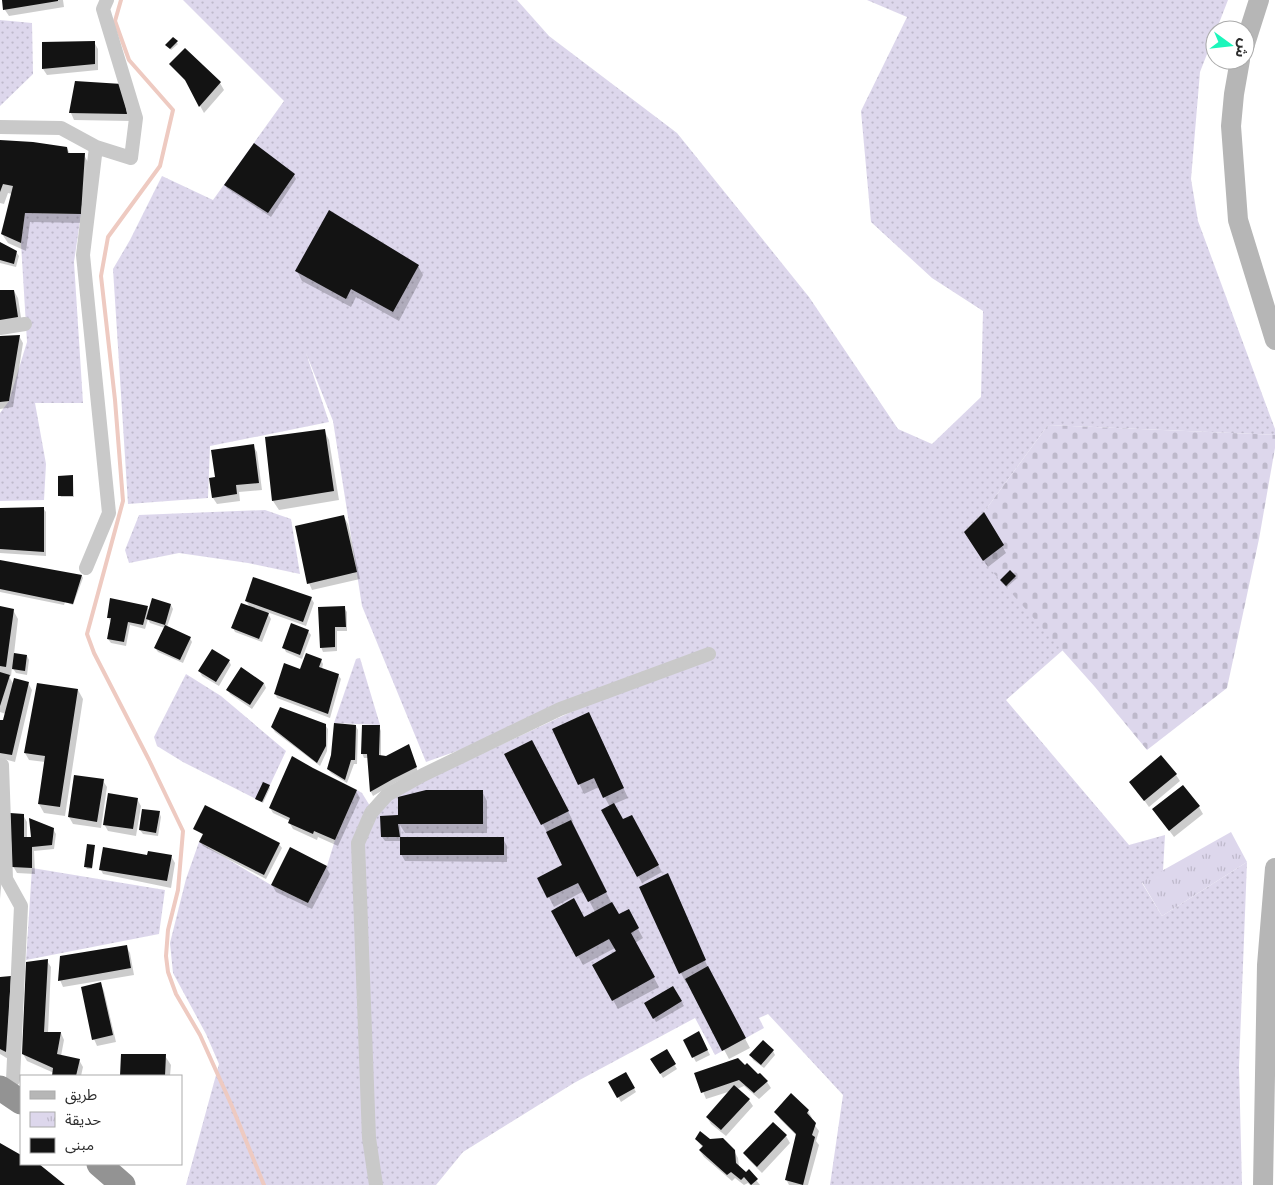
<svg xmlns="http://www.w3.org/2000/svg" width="1275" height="1185" font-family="Roboto,'Noto Sans Arabic',sans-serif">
	<defs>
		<pattern id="grass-dots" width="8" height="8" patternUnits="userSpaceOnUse" patternTransform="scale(1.25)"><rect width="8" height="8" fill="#ddd7ec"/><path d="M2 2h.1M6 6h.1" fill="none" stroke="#beb9cb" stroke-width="1.8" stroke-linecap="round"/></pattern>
		<pattern id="cemetery-stones" width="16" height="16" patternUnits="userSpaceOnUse" patternTransform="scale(1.25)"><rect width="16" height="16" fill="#ddd7ec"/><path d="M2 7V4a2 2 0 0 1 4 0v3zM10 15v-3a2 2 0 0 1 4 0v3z" fill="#beb9cb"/></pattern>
		<pattern id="park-tufts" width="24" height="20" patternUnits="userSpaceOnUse" patternTransform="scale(1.25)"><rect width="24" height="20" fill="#ddd7ec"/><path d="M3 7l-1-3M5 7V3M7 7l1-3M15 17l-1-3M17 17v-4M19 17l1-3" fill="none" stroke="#beb9cb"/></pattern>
	</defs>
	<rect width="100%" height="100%" fill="#fff"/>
	<path fill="url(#grass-dots)" d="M183,0H517L549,36L677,133L809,297L898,429L932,444L981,397L983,311L932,278L871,222L861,111L907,17L867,0H1228L1200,72L1191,179L1198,221L1275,429V435L1048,425L984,512L964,532L1063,650L1006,700L1129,845L1165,835L1163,871L1142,883L1162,916L1247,862L1239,1067L1242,1185H830L843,1095L768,1014L759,1018L764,1028L715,1055L695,1018L574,1083L463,1152L436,1185H186L219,1064L206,1034L173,973L170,943L186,879L199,842L271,885L308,903L327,866L335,840L357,790L362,793L370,806L584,706L426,762L362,606L333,421L306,353L329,422L210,446L208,498L128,504L113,269L130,240L162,176L213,200L284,101Z
		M0,20L32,23L33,74L0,106Z
		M25,213L81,214L74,262L83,403H35L46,464L44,500L0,501V413L9,401L27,342L21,243Z
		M265,510L291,519L300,574L248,563L179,553L129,563L125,550L139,515Z
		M360,658L380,725L334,723L356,659Z
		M186,674L221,696L286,751L262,802L183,762L157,746L154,737Z
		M32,868L165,890L159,934L26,960Z"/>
	<path fill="url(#cemetery-stones)" d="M1048,425L1275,435V448L1259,539L1227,688L1147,750L1095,687L983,561L964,532L984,512Z"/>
	<path fill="url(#park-tufts)" d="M1231,832L1247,862L1162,916L1142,882Z"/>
	<path fill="#0003" d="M3,0H63L64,7L9,16L5,10Z
		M173,39L178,44L171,50L168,46Z
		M94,42L98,49V70L47,75L43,69Z
		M171,64L220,83L224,90L204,113L188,84Z
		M76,82L121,85L130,121L74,120L71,113Z
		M0,141L67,148L70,154L84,155L89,164L86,223L30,222L26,251L8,243L2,234L12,194L8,193L4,204L0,203Z
		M294,175L296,179L271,217L228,189L225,185Z
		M0,243L16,252L19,256L16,267L0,263Z
		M418,266L423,275L399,321L356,297L351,307L302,281L297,271Z
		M14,291L18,298L22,324L0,327V292Z
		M19,336L23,343L13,407L0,409V337Z
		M324,430L329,440L339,500L279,510L273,501Z
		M253,446L257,452L262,490L239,492L240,501L217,504L213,498L216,479Z
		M73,477L74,497H61L60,495Z
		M43,508L46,512V556L0,553V509Z
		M984,514L1006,553L988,567L970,539Z
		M344,517L348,524L360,579L312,590L309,583Z
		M0,562L82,576L83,578L73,605L65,602L64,605L0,592Z
		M1015,577L1016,579L1007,587L1002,581Z
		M311,598L314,603L306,626L267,612L271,619L262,642L235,632L233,628L250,607L246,601Z
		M171,605L173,609L167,627L190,638L192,642L183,663L158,652L155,648L165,628L150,623L148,619L145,629L130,625L126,646L111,643L108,639L111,622L108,617L147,607L150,611Z
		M0,607L13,610L18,619L14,654L27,656L29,660L27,675L16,673L12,667L11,676L8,675L14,685L28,683L32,690L15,762L0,758V724L4,722L6,714L0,712Z
		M344,608L347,612V631H337V651L323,652L321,647Z
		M308,631L311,635L302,659L286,652L284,648Z
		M321,660L323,664L322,669L338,675L341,679L330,718L277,698L275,693L301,671Z
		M229,661L231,665L219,686L202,676L200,672Z
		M264,683L266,688L252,709L230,694L228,690Z
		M78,690L83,699L65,816L44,813L39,804L45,762L29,760L25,753Z
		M594,723L628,798L614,804L623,821L631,816L662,872L642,883L603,810L610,807L599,787L584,794L554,730Z
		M325,725L328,729L327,751L320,766L275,732L272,727Z
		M356,726L358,730L357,764H354L347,783L331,773L328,769Z
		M379,726L381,731V756L386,757L409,746L418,772L395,783L373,796L371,792L368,758H364L362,753Z
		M537,750L573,821L571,822L611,902L619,916L628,911L643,938L635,943L659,987L618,1009L613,1000L618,952L615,948L583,965L553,911L584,919L595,912L584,891L554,907L539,878L564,865L506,754Z
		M1176,775L1180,781L1149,807L1131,782Z
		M103,781L107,787L101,828L73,824L69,817Z
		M269,786L270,788L263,803L257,800L256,799Z
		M356,791L360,798L338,846L318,837L317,840L293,829L289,822L290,821L273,813L270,808Z
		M482,791L487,801V833H405L400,825L401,838L503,839L507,846V862L405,861L401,854V841H385L382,837L399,816Z
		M137,799L141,806L136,836L108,831L104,824Z
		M1199,807L1203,814L1174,837L1154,810Z
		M159,812L161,817L158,836L143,834L140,830Z
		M23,815L27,822V838H32L53,829L56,834L54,849L34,851L35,874L17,873L13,866Z
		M194,829L279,844L282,848L266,879L203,846L200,842L204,835Z
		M94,846L92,869H87L86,867Z
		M148,856H171L175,863L171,888L103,874L101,870Z
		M326,867L330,874L312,909L276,892L272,885Z
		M0,873L2,877L0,899Z
		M673,884L709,970L750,1048L729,1059L688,982L686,983L681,973L641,887Z
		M126,946L130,953L134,975L63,987L60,980Z
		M47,961L51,967L48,1033H61L64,1040L61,1056L79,1060L83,1067L81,1076H53L54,1073L27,1061L23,1054Z
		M10,977L16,986L10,1060L0,1054V979Z
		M101,984L104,991L116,1042L97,1046L94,1039Z
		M673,988L684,1006L656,1022L646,1003Z
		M701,1037L710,1055L696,1062L684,1040Z
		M666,1051L677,1069L663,1078L652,1059Z
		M773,1051L775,1055L764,1068L753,1060L751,1055Z
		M122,1055L165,1056L171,1065L170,1076H121Z
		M626,1074L636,1092L621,1102L610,1083Z
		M696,1074L758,1076L767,1082L771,1088L759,1099L744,1086L737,1089L749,1100L753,1106L726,1136L711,1124L707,1117L731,1091L706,1099Z
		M791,1095L808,1111L812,1118L811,1120L819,1131L816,1141L819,1145L808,1185H789L786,1179L797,1136L780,1119L776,1112Z
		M786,1136L790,1143L762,1173L749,1160L745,1153Z
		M696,1139L710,1140L734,1151L738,1158L739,1167L746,1174L749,1171L760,1185H750L748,1183L744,1185L735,1178L732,1181L704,1157L700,1151L703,1148Z"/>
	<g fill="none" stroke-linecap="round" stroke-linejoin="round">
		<path stroke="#eecac1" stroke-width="4" d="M121,0L115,21L129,60L173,110L160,166L108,237L101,276L115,400L123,501L87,634L94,653L149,760L183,831L178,890L168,930L166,956L168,972L176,994L200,1035L231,1104L264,1185"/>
	</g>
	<path fill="#131313" d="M2,0H58V1L3,10Z
		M173,37L178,41L170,49L165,45Z
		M95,41V64L42,69V42Z
		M185,48L221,82L199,107L185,80L169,64Z
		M75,81L122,84L127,114L69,113Z
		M0,140L33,142L67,147L68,153H85L81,214L25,213L21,243L1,234L13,186L3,184L0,192Z
		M254,143L295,174L268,213L224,185Z
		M329,210L419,265L393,312L351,289L346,299L295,271Z
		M0,242L17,251L14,264L0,260Z
		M0,290H14L18,317L0,320Z
		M20,335L9,401L0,402V336Z
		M325,429L334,491L272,501L265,437Z
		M254,444L259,483L236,485L237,494L212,498L209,478L215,477L211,450Z
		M73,475V496H58V476Z
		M44,507V552L0,549V508Z
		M984,512L1004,545L983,561L964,532Z
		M344,515L357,572L307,584L295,526Z
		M0,560L82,575L73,604L0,589Z
		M1010,570L1016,576L1006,586L1000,580Z
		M253,577L312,597L303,622L245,601Z
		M110,598L148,606L143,625L128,622L124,642L107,639L111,618H107Z
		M152,598L171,604L165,625L191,637L180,660L154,648L165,625L146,619Z
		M241,603L269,613L259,639L231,628Z
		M0,606L14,609L6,667L0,666Z
		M345,606L346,627H335V647L320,648L318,607Z
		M291,623L309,630L300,655L282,648Z
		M212,649L230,660L216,682L198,671Z
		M14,653L27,655L25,671L12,669Z
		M306,653L322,659L319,667L339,674L328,714L274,694L284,663L300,669Z
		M241,667L264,683L250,705L226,690Z
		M0,672L10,675L0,706Z
		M14,678L29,682L12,755L0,753V720H3Z
		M37,683L78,689L60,807L38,804L45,756L24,753Z
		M280,707L326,724V746L317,763L271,727Z
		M589,712L624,788L603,798L594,778L578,785L552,729Z
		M334,723L356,725L355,760H351L345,780L327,769L331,755Z
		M362,725H380L379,755L386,756L409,744L417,767L393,779L370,792L367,754H361Z
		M532,740L569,811L541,825L504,754Z
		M1161,755L1177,774L1144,801L1129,782Z
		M292,756L313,768L357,790L335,840L314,831L313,834L288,823L290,818L269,808Z
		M74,775L104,779L97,822L68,817Z
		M263,782L270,785L262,802L255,799Z
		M1183,785L1200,806L1169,831L1152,809Z
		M426,790H483V824H398L400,837H504V855H400V837H381L380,816L398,815V797Z
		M108,793L138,798L133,829L103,825Z
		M614,803L623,819L632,815L659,865L637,877L601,810Z
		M205,805L280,843L264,875L199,842L203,834L193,829Z
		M142,809L160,811L156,833L139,830Z
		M10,813L24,814V837H31L29,818L54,828L52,845L32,847V868L12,867Z
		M571,820L607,892L588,902L578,883L547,898L537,878L562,865L546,832Z
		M87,844L95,845L92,868L84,867Z
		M103,847L147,855L148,851L172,855L167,881L99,870Z
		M290,847L327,866L308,903L271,885Z
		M668,873L706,960L679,974L639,887Z
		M574,898L584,917L612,902L619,914L629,909L639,928L631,933L655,977L612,1001L592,965L616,951L609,939L576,957L551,911Z
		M127,945L131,968L58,981L60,956Z
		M48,959L44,1032H61L57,1054L80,1059L76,1076H52L53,1068L22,1054L26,962Z
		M708,966L746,1038L722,1051L685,979Z
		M11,976L6,1052L0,1049V977Z
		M101,982L113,1035L92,1040L81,987Z
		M673,986L682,1001L653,1019L644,1003Z
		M699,1031L708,1050L692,1058L683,1040Z
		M763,1040L774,1050L761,1065L749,1055Z
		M667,1049L676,1064L660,1074L650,1059Z
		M121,1054H166L165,1076H120Z
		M738,1058L745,1065L747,1063L758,1074L760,1073L768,1081L754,1093L739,1080L701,1093L694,1073Z
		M626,1072L635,1088L617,1098L608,1082Z
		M734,1085L750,1099L721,1130L706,1117Z
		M791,1093L809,1110L807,1113L816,1123L812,1135L815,1137L803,1185L785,1180L796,1134L774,1112Z
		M773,1122L787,1135L757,1167L743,1153Z
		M700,1131L710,1139L723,1138L735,1150L736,1163L746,1172L749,1169L758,1179L751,1185L744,1177L741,1180L731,1172L727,1175L699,1150L703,1146L695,1139Z
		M0,1143L21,1155V1164H39L65,1185H0Z"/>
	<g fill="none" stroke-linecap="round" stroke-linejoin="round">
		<path stroke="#c9c9c9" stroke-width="14" d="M0,127L61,128L96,147L131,158L136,118L103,9L107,0
			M0,328L25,324
			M86,568L109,513L83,255L96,147
			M0,765H2L6,879L21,906L13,1080
			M376,1185L369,1138L358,843L371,813L387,795L423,775L560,709L709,654"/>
		<path stroke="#b6b6b6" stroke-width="20" d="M1245,44L1259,0
			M1240,60L1234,94L1231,126L1238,220L1275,340
			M1263,1185L1267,965L1275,868"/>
		<path stroke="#939393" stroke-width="25" d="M0,1088L21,1102
			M99,1164L123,1185"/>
	</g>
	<rect x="20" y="1075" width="162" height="90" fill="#ffffff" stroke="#ababab"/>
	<rect x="30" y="1091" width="25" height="8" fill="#b6b6b6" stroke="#ababab"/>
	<text x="65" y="1100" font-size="15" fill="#2c2c2c">طريق</text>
	<rect x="30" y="1112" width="25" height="15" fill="url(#park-tufts)" stroke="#ababab"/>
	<text x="65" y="1125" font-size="15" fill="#2c2c2c">حديقة</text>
	<rect x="30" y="1138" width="25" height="15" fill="#131313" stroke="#ababab"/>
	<text x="65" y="1150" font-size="15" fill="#2c2c2c">مبنى</text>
	<g transform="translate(1230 45) rotate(105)"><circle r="24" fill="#ffffff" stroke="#ababab"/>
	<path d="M0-4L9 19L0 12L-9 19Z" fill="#1cf6bb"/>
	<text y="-8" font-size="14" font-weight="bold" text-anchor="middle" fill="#2c2c2c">ش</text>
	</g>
</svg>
